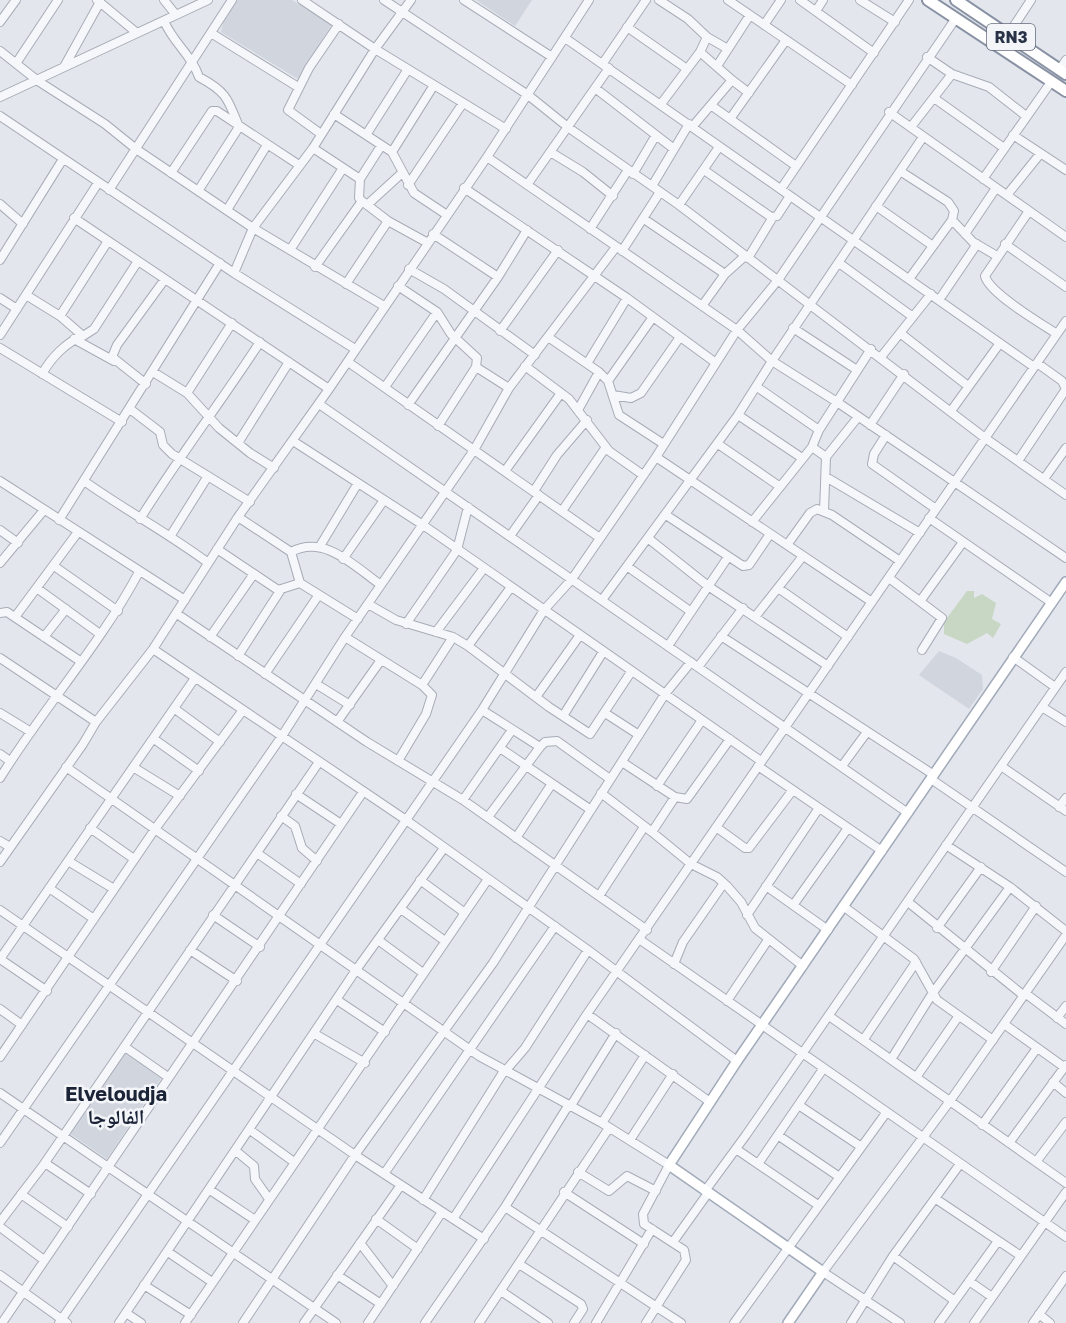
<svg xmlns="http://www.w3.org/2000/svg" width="1066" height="1323" font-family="'Golos Text','Noto Naskh Arabic',sans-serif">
	<rect width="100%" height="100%" fill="#e3e6ec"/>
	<path fill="#d0d5de" d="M235,0H292L332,24L298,79L221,32L228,3Z
		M476,0H532L515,26Z
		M939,651L956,658L982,675L983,689L969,709L919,675Z
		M125,1052L162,1077L107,1159L69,1133Z"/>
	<path fill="#c7d7c3" d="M967,591H974V598L982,594L996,603L992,619L1001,624L993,638L987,633L967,644L944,634V622Z"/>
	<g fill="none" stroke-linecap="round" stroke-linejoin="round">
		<defs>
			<path id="minor" d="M97,0L137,33
				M164,0L176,15
				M302,0L375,49L411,0
				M384,0L528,95L569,128L679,205L985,438L1066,495
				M464,0L552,57
				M659,0L688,19L707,37L700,52L661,104
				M728,0L852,85
				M800,0L874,53
				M860,0L895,22
				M816,11L823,0
				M164,21C174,44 191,54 199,77C227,92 228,99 239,127L198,191
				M0,22L16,0
				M764,25L781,0
				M627,27L687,69
				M211,33L298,87
				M1008,35L1031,0
				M707,37L728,49
				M565,38L1034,367
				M0,51L38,81L105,124L136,149L253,228L384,306
				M927,57L952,74L989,87L1026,116
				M17,62L58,0
				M603,63L646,0
				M717,66L750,15
				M64,67L100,2
				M1060,69L1066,60
				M732,80L749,93
				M434,85L506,129
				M595,88L674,149
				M0,97L208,0
				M934,98L1004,148
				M712,106L796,166
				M889,112L1066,237
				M334,114L392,152L414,193L447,215
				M0,116L234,273L355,349
				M730,119L786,40
				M693,126L732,80L700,52
				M911,127L952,74
				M321,134L288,110L309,68L339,24
				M366,135L408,69
				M1013,135L1066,170
				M313,148L360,179L359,198L362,201L315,267
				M552,153L583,172L613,196
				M487,157L737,330L772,361L837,402L1066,558
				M704,170L771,217L777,216L790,196
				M900,171L948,202L954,211L952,220L909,279
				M171,173L212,111H217L299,165
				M633,174L656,135
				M360,179L381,146
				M983,179L1051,82
				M408,185L463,103
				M527,185L609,68
				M652,186L689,124
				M464,188L627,298L716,363
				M781,189L909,0
				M109,190L232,0
				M1007,195L1040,154
				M362,201L388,221L428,243
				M0,204L23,224
				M367,205L402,173
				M679,205L719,147
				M876,206L933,246
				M227,210L267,145
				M1029,211L985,276C989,293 1040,323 1057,334
				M74,218L329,389
				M644,219L725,274
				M952,220L973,242L997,256
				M590,229L628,170
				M433,234L498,277
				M965,234L996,188
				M1005,244L1066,287
				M290,250L343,168
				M622,251L660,192
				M748,258L773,217
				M0,260L63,159
				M839,263L913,317
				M409,269L444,289L535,355
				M234,273L253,228L313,148L375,49L434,85L392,152
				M346,284L388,221
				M398,286L437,312L451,334L477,358L476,367L509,388
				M26,295L60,316L83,336L94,329L138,261
				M0,298L17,309
				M939,300L977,244
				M702,306L725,274L745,256
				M60,316L108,241
				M793,328L857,370
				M500,331L558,250
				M900,333L968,386
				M0,335L98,183
				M548,337L599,372L608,381L619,415L662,443
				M74,339L114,361
				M0,348L122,422
				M881,357L931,294
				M348,362L600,538
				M588,362L627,298
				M525,366L569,399L609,451L643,475
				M153,372L187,393L219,428L250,453L274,468
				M42,374C51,358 66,342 83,336
				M608,381L653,317
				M146,384L112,357L117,345L165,279
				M385,387L437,312
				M757,387L819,430
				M187,393L232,323
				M613,395L631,398L641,393L680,337
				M319,404L908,813
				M408,405L498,277L527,230
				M130,409L160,432L163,445L172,454L250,502
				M578,410L599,372
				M951,411L1000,343
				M738,415L802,458
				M870,425L904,374
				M438,426L476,367
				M886,435L874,454L872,464L936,509
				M293,441L423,525L761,761
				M238,443L289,362
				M718,444L779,486
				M812,447L826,457
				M656,457L872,602
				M1018,461L1066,389L1062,381L1037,363
				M505,471L561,393
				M826,477L920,533
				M1044,479L1066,448
				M0,481L185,600
				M84,481C125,510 168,533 207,562
				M534,491L557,455L587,420
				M562,511L606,447
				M824,511L826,457L858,417
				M666,515L743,566L749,565L770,534
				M238,517L291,552C325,534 355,567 381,585
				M929,518L1052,603
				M140,519C178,458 221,402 260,342
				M59,520L220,263
				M752,522L812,447L819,430L871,349
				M0,530L18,543
				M171,535L208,476
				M510,536L539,495
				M649,539L708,586L828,666
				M787,545L810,513L817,509L832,515L900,561
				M320,546L358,483
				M217,549L278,590L300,583L358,619
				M291,552L300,583
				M343,559L384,500
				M0,563L44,510
				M54,566L118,611
				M628,567L690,611
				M889,578L942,618L922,650
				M778,588L848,637
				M38,589L100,634
				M602,600L738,415L772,361L923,137
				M921,600L963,542
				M368,604L396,620L453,637L468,646L549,707L590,734L631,672
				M0,613L7,612L80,661
				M177,614L367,742L463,800L647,930
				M15,617L78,532
				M755,617L803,556
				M406,624L457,550L468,507
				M436,632L484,568
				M721,636L934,775
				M44,637L66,609
				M210,637L253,575
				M345,637L422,685L432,695L426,714L398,761
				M468,646L511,587
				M668,646L728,557
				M153,649L406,820L588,950L737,1061
				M238,656L280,591
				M1013,657L1055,687
				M0,658L96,722
				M698,667L743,608
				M265,674L318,596
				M316,684L350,705
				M422,685L453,637
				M536,697L580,635
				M1042,707L1066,722
				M175,709L220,742
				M482,710L540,747L545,742L557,741L610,779
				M0,713L31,732
				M605,713L639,735
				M563,716L603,652
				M337,722L381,660
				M154,739L199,771
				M500,748L591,810
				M0,754L10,761
				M622,762L675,797L687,799L730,739
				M758,766L882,851
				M842,766L867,732
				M1001,766L1066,811
				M66,767L479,1056L602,1123L669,1165L643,1214L644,1224L684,1250L686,1260L646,1323
				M133,767L180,796
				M0,778C44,707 100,645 139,572
				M931,779L1066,872
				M657,786L702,720
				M601,793L652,832L675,797
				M296,794L341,824
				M463,800L512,730
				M1059,807L1066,798
				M281,816L295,826L302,848L317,861
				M488,817L540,747
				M716,827L745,848H749L792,791
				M90,828L134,859
				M652,832L691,864L717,877L727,886L741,902L755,928L803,966
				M516,838L551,785
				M0,841L10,847
				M946,845L1010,887L1066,931
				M257,853L301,884
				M68,861L114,889
				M0,862L83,744L96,722L153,649L238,517L329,389L487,157L589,0
				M420,880L465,913
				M766,886L828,930
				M49,888L94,919
				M599,896L644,827
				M908,902L1023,995
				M794,904L848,828
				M843,906L914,959L937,1000L993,1040
				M401,909L445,941
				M0,910L355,1155L484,1239
				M213,915L260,947
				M747,915L819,808
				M937,928L981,867
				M639,939L1066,1237
				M378,940L423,973
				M190,950L237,981
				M0,959L195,678
				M0,959L47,991
				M674,964L683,942L724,883
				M991,972L1036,906
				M1025,993L1066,1024
				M337,1000L385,1032
				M727,1001L768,940
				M0,1009L22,1025
				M587,1014L710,1102
				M829,1016L1066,1183
				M1057,1018L1066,1006
				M1004,1024L1064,1067
				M315,1034L365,1063
				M864,1039L916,962
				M125,1047L168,1077
				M0,1057L155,829L243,710
				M892,1058L932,994L1010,887
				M507,1069L525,1048L588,950
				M917,1076L958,1017
				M1053,1082L1066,1093
				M0,1093L336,1323
				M800,1106L860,1146
				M570,1107L616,1033
				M602,1123L645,1055
				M982,1125L1037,1048
				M250,1130L294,1162
				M779,1136L838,1176
				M630,1140L673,1074
				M0,1143L282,736L345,637L474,450L509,388L616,247
				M1009,1143L1066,1065
				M736,1149L818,1205
				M236,1151L254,1166L255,1179L269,1199
				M1036,1162L1066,1122
				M45,1163L91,1194
				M758,1164L823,1069
				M578,1172L609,1191L627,1176L656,1191
				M384,1174L555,926
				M210,1190L255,1220
				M705,1191L746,1135L1066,672
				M564,1192L644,1244
				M21,1194L68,1227
				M936,1199L1021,1256
				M423,1200L504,1071
				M505,1207L681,1323
				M376,1219L418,1249
				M453,1219L587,1014L1066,321
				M0,1222L42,1167L319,762
				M0,1227L44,1260
				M673,1242L708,1193
				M360,1243L393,1286
				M168,1252L212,1282
				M893,1256L955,1301
				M519,1264L581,1304L583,1309L574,1323
				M0,1275L67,1323
				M337,1275L381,1304
				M969,1281L992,1297
				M144,1285L191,1315
				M501,1291L548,1323
				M126,1313L141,1323
				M1039,1314L1050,1323
				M2,1323L363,792
				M59,1323L482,710L544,610L572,579L656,457L737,330L778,280L956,18
				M119,1323L356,970L444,848
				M185,1323C286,1175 388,1028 488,879
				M243,1323L355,1155L493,963L665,694L691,662
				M304,1323L401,1185
				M368,1323L442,1212
				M425,1323L505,1207L568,1106
				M479,1323L609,1128
				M596,1323L652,1229
				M734,1323L886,1113
				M851,1323L893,1256L960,1164
				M900,1323L823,1272L950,1101L1066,935
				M939,1323L998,1241
				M974,1323L1066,1192
				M1033,1323L1066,1276"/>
			<path id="major" d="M788,1323L823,1272L669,1165L737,1061L1066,582"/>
			<path id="highway" d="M928,0L1066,91
				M956,0L1066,74"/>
		</defs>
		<use href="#minor" stroke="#a7acb7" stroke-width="10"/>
		<use href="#major" stroke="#a1aab9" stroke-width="12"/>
		<use href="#highway" stroke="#8992a4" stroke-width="14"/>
		<use href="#minor" stroke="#f6f7fa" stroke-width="8"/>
		<use href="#major" stroke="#fff" stroke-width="9"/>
		<use href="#highway" stroke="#fff" stroke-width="10"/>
	</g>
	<g text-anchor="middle" stroke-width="5" stroke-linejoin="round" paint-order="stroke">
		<rect fill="#f3f5f9" stroke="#666c7c" stroke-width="1.5" x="987" y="24" width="48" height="26" rx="4.5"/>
		<g font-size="16" font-weight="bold" fill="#293246">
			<text x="1011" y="43">RN3</text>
		</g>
		<g font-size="20" font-weight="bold" fill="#1b2337" stroke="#f3f5f9">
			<text x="116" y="1101">Elveloudja<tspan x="116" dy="23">الفالوجا</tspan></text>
		</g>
	</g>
</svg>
